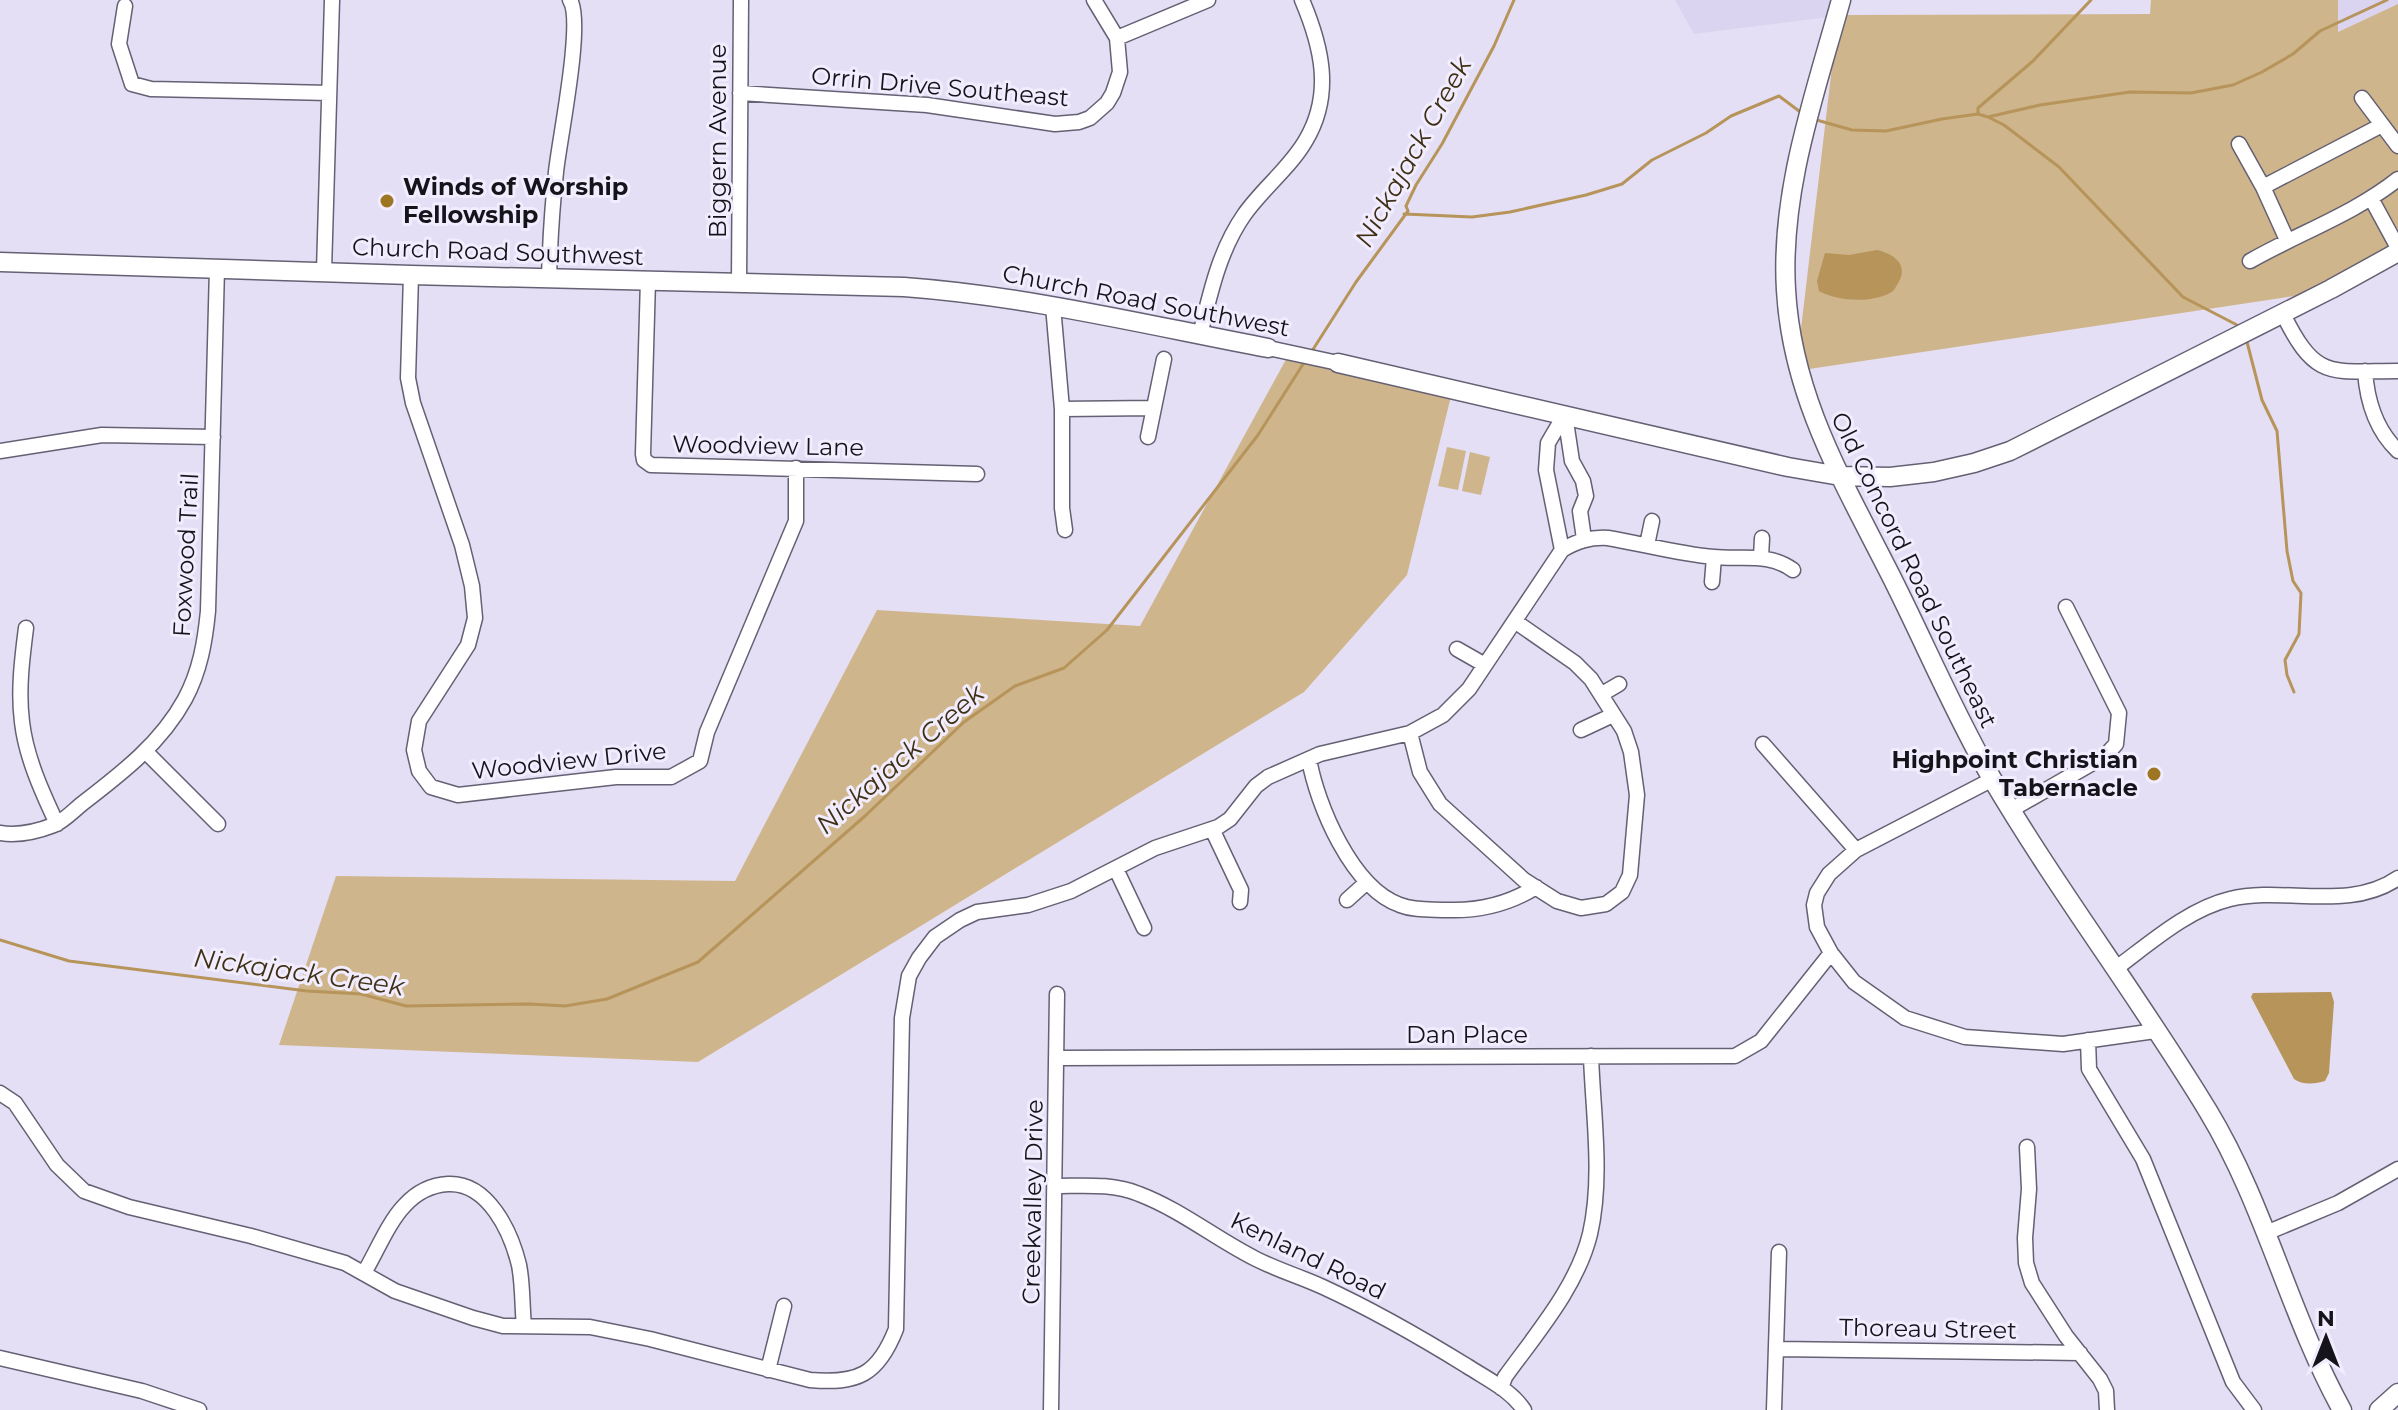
<svg xmlns="http://www.w3.org/2000/svg" width="2398" height="1410" font-family="Montserrat,sans-serif">
	<rect width="100%" height="100%" fill="#e4dff5"/>
	<path fill="#dbd4f1" d="M1675,0H1846L1845,15L1694,34Z
		M2338,0H2398V4L2338,32Z"/>
	<path fill="#cfb58b" d="M2151,0H2338V32L2398,4V247L2308,294L1796,371L1836,33L1845,15L2150,14Z
		M1289,354L1454,384L1407,575L1304,692L698,1062L279,1045L336,876L735,881L877,610L1140,626Z
		M1447,447L1466,451L1458,490L1438,486Z
		M1470,452L1490,457L1481,495L1462,491Z"/>
	<path fill="#b6945a" d="M1877,250C1895,254 1910,266 1897,285C1894,290 1894,291 1888,294C1869,303 1837,301 1819,291L1817,281L1825,253L1849,255Z
		M2331,992L2334,1002L2329,1073L2325,1081C2315,1084 2302,1085 2294,1079L2251,997L2253,993Z"/>
	<g fill="none" stroke-linecap="round" stroke-linejoin="round">
		<path stroke="#b6945a" stroke-width="3" d="M1978,114V108L2033,61L2091,0
			M1988,117L2040,105L2130,92L2191,93L2233,85L2262,72L2293,54L2320,31L2387,0
			M1813,119L1852,130L1886,131L1942,119L1978,114L1988,117L2004,125L2059,167L2183,297L2239,326
			M1404,214L1472,217L1510,212L1586,195L1622,184L1652,160L1706,133L1731,116L1779,96L1803,114
			M2247,342L2262,400L2277,431L2287,551L2293,581L2301,593L2299,634L2285,660L2287,675L2294,692
			M1312,351L1356,282L1408,211L1406,206L1416,185L1442,144L1494,46L1514,0
			M0,940L69,961L307,991L361,994L406,1006L530,1004L565,1006L607,999L698,962L865,816L964,722L1015,686L1064,668L1107,630L1258,435L1305,361"/>
		<defs>
			<path id="street" d="M125,6L119,44L132,84L151,89L329,93
				M1117,38L1208,0
				M740,93L927,105L1055,124L1079,122L1090,118L1107,103L1113,93L1120,72L1117,38L1094,0
				M2362,98L2398,146
				M2239,144L2263,187L2287,240
				M2263,187L2382,125
				M2372,200L2398,248
				M2250,261C2299,233 2354,214 2398,179
				M324,271L332,0
				M411,275L408,378L413,403L462,545L472,586L475,618L468,645L419,721L414,750L419,771L431,787L458,795L616,777H671L700,761L707,732L796,521V468
				M549,278C550,243 552,208 556,172C559,141 584,22 570,0
				M648,280L643,454L644,460L651,465L977,474
				M739,282L741,0
				M1053,306L1062,409V508L1065,530
				M2283,314C2316,381 2330,371 2398,371
				M1200,335C1210,294 1219,251 1244,215C1262,189 1290,168 1306,140C1333,94 1322,47 1302,0
				M1268,348L1338,363
				M2365,371C2367,401 2376,430 2398,451
				M1062,409L1154,408
				M1565,415L1572,461L1583,481L1586,496L1580,511L1584,539
				M1148,437L1164,359
				M0,451L102,435L213,437
				M1647,545L1652,521
				M1562,550L1546,470L1548,443L1565,414
				M1761,557L1762,538
				M1712,582L1714,557
				M26,628C22,659 18,691 22,722C26,757 42,792 57,824
				M1457,649L1485,665
				M1602,694L1619,684
				M1581,730L1613,715
				M1410,733L1420,772L1440,804L1524,880L1557,901L1581,908L1606,904L1622,892L1630,875L1637,795L1631,752L1624,731L1591,679L1575,663L1516,622
				M1763,744L1856,850
				M146,752L218,824
				M1309,759C1317,805 1352,888 1400,905C1415,911 1432,909 1448,910C1480,911 1509,904 1536,887
				M1993,779L1856,850L1829,874L1817,893L1814,905L1817,927L1831,953L1854,982L1905,1018L1965,1037L2063,1044L2155,1031
				M2011,810L2105,756L2116,744L2119,713L2066,607
				M1212,829L1241,890L1240,902
				M0,833C18,836 36,832 54,825C64,821 74,810 83,803C122,773 161,743 185,699C200,671 205,642 208,611L217,268
				M1116,869L1144,928
				M1347,900L1367,882
				M2115,969C2149,944 2188,909 2230,899C2284,886 2349,912 2398,878
				M2088,1040L2089,1069L2143,1159L2233,1382L2254,1410
				M1057,1058L1735,1056L1761,1041L1831,953
				M0,1093L15,1103L57,1165L84,1191L129,1207L251,1236L345,1263L395,1291L473,1318L503,1326L590,1327L650,1339L810,1380C858,1384 878,1375 896,1329L902,1018L909,976L919,958L935,937L960,920L977,912L1028,905L1071,891L1155,848L1218,827L1230,819L1256,786L1268,777L1320,754L1410,733L1443,715L1469,689L1562,550C1577,541 1590,537 1608,538C1643,544 1679,554 1714,557C1743,560 1768,552 1793,570
				M2027,1147L2029,1189L2025,1238L2026,1263L2032,1283L2066,1336L2100,1379L2106,1391L2107,1410
				M1055,1186C1083,1186 1112,1183 1139,1194C1181,1210 1216,1239 1256,1259C1278,1270 1301,1277 1323,1287C1373,1310 1420,1337 1467,1366C1487,1379 1511,1390 1524,1410
				M2266,1233L2338,1203L2398,1169
				M364,1273C376,1253 389,1221 405,1205C417,1192 431,1185 448,1184C488,1182 511,1232 519,1265C523,1285 522,1307 524,1326
				M1776,1349L2080,1353
				M0,1358L142,1391L199,1410
				M768,1370L784,1306
				M1501,1388L1505,1377C1536,1334 1577,1287 1590,1234C1603,1177 1593,1114 1591,1056
				M1051,1410L1057,994
				M1774,1410L1779,1252"/>
			<path id="secondary" d="M1841,0C1815,94 1780,191 1786,290C1792,397 1843,481 1890,574C1924,641 1953,711 1991,777C2058,891 2139,997 2208,1111C2265,1205 2289,1314 2342,1410
				M0,262L411,275L904,287C1027,296 1147,325 1268,348
				M1338,363L1788,467L1840,476L1890,477L1934,472L1974,463L2010,451L2331,289L2398,252
				M2379,1410L2398,1393"/>
		</defs>
		<use href="#street" stroke="#656073" stroke-width="17"/>
		<use href="#secondary" stroke="#656073" stroke-width="21"/>
		<use href="#street" stroke="#fff" stroke-width="14"/>
		<use href="#secondary" stroke="#fff" stroke-width="18"/>
	</g>
	<g fill="#9e7523" stroke="#f1edfe" stroke-width="3">
		<circle cx="387" cy="201" r="8"/>
		<circle cx="2154" cy="774" r="8"/>
	</g>
	<g text-anchor="middle" stroke-width="6" stroke-linejoin="round" paint-order="stroke">
		<g font-size="24" fill="#15141b" stroke="#f1edfe">
			<text transform="translate(940 87) rotate(5)" y="8">Orrin Drive Southeast</text>
			<text transform="translate(718 141) rotate(-90)" y="8">Biggern Avenue</text>
			<text transform="translate(498 252) rotate(2)" y="8">Church Road Southwest</text>
			<text transform="translate(1146 301) rotate(11)" y="8">Church Road Southwest</text>
			<text transform="translate(768 446) rotate(1)" y="8">Woodview Lane</text>
			<text transform="translate(186 555) rotate(-87)" y="8">Foxwood Trail</text>
			<text transform="translate(1914 570) rotate(64)" y="8">Old Concord Road Southeast</text>
			<text transform="translate(569 761) rotate(-6)" y="8">Woodview Drive</text>
			<text x="1467" y="1043">Dan Place</text>
			<text transform="translate(1033 1202) rotate(-89)" y="8">Creekvalley Drive</text>
			<text transform="translate(1308 1256) rotate(26)" y="8">Kenland Road</text>
			<text transform="translate(1928 1329) rotate(1)" y="8">Thoreau Street</text>
		</g>
		<g font-size="24" font-weight="bold" fill="#15141b" stroke="#f1edfe" text-anchor="start">
			<text x="403" y="195">Winds of Worship<tspan x="403" dy="28">Fellowship</tspan></text>
			<text x="2138" y="768" text-anchor="end">Highpoint Christian<tspan x="2138" dy="28">Tabernacle</tspan></text>
		</g>
		<g font-size="26" font-style="italic" fill="#3f3015" stroke="#f1edfe">
			<text transform="translate(1413 152) rotate(-61)" y="9">Nickajack Creek</text>
			<text transform="translate(900 759) rotate(-41)" y="9">Nickajack Creek</text>
			<text transform="translate(299 972) rotate(8)" y="9">Nickajack Creek</text>
		</g>
	</g>
	<g transform="translate(2326 1338)" stroke="#f1edfe" stroke-width="6" paint-order="stroke">
	<path d="M0-6L14 30L0 20L-14 30Z" fill="#15141b"/>
	<text y="-12" font-size="22" font-weight="bold" text-anchor="middle" fill="#15141b">N</text>
	</g>
</svg>
